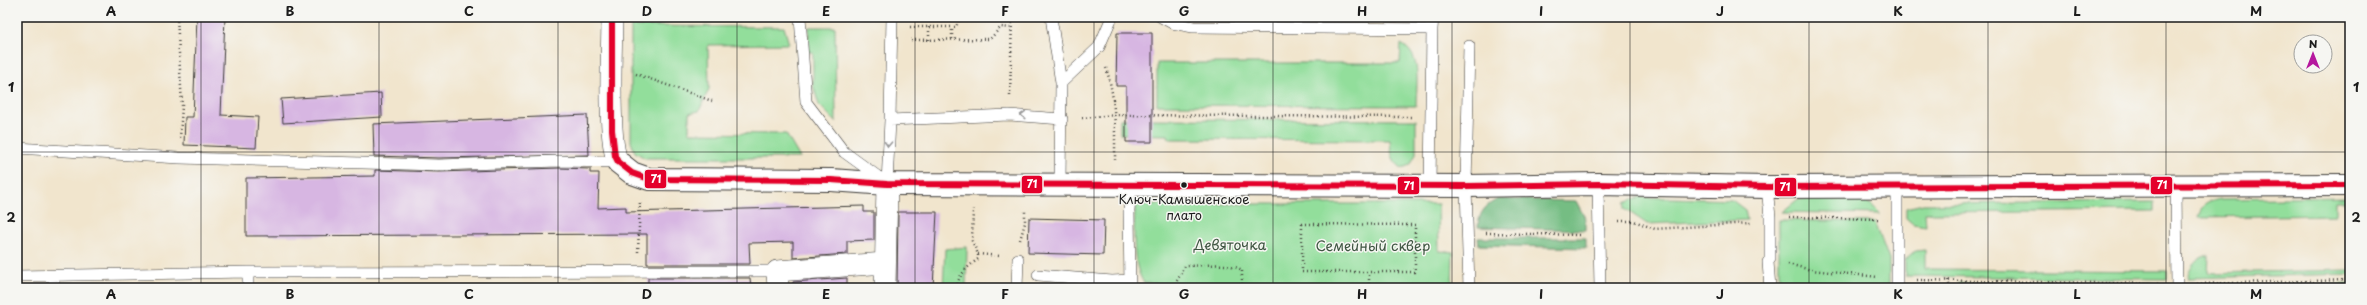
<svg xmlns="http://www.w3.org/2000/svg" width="2367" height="305" font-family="'Playpen Sans',sans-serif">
	<rect width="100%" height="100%" fill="#f6f6f2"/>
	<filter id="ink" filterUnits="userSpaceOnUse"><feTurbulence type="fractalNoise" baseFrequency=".025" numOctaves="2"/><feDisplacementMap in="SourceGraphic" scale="8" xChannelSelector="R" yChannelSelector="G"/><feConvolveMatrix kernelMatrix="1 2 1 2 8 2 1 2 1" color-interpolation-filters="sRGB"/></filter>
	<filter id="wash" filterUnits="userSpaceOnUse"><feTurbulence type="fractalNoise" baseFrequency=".012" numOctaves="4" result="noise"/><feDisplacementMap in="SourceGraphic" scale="16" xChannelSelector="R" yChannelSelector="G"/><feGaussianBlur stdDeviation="0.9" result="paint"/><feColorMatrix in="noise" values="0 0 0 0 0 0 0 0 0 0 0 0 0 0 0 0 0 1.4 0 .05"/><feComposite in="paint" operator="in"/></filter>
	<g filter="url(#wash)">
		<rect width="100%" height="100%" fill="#f1e5cd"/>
		<path fill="#92de9b" stroke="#577d5c" d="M631,17H635V26L784,27L789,44L708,45L709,89L699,111L689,113V133L786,134L800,158H645L635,152L631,142Z
			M809,27H835L836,122L819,105L813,85V52H808Z
			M1401,44C1423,55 1416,85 1416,106L1157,105V63H1400Z
			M1120,119L1416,120V154L1410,165L1402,168C1391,161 1391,152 1390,140L1169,139L1168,135L1120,134Z
			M1640,197L1732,200L1745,210L1747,220L1647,224L1625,209V203Z
			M2350,197V201H2335V215L2198,217C2201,204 2208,202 2220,199Z
			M1798,199H1860L1872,205L1880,214L1782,212Z
			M2155,202V211L1925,213L1926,226L1913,224L1906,218V208L1923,204Z
			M1135,204H1438L1439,251L1453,252L1452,288H1234L1144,283C1130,261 1135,229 1135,204Z
			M1779,220L1875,222L1889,260V288H1779Z
			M967,247L966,288H943L945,249Z
			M1925,250V269L2167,271V279L1905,276V260L1916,251Z
			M2209,255L2208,273L2350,270V274L2187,278C2191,266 2196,258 2209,255Z
			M1959,283L2167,284V288L1959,287Z
			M2350,284V288H2206Z"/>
		<path fill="#75bd83" stroke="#486c50" d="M1498,199L1576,201L1585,218V230L1478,227C1479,212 1485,206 1498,199Z
			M1478,238H1586V248L1479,245Z"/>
		<g id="blocks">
			<path fill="#d7b6e2" d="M197,17H225L221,115L258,117L256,148L184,145L185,117H193Z
				M1117,33H1152V142H1126V86H1116Z
				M381,93L382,117L283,123L281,99Z
				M587,115L589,155L439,158L374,156L373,124Z
				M559,168L590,169V173H599L598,208L626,207V212L864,206V212H874V240L847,241V254L793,258V242L749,243L750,264H647V234L246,236V178L375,176V170L439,172Z
				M898,212H937L933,288H897Z
				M1029,218L1104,220L1103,255L1028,253Z
				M648,278H750L751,288H648Z
				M847,278V288H793V282Z"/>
		</g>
	</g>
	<g filter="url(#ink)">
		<use href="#blocks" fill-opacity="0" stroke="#3c3a37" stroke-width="1"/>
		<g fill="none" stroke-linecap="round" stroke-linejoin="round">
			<defs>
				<path id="lane" d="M800,17L806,102L844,152L884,181
					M1051,17L1061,83
					M1161,17L1172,23L1193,27L1432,29L1430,186
					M1432,29L1433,17
					M890,120L892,17
					M17,148L179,158L439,165L559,161L618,162
					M887,184L890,120L1009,115L1062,119
					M1060,184L1061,83L1099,47L1112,17
					M1598,184L1600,288
					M1897,185V288
					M1767,187L1770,217V259L1768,262L1770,288
					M2176,187L2177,288
					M1038,275L1112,281L1130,280
					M17,276L248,272L777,271
					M54,277V288
					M248,288V272
					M1017,288L1018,259
					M1130,288L1129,211L1131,185
					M1469,288L1466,186L1469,46"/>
				<path id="street" d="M612,17C612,45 607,142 618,162
					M778,288L777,271L885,263
					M885,288L887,184"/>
				<path id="secondary" d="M618,162L632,173L649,179L831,180L887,184L1466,186L1598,184L1767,187L2350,185"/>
			</defs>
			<use href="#lane" stroke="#3c3a37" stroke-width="12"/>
			<use href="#street" stroke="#3c3a37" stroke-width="22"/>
			<use href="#secondary" stroke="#3c3a37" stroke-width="24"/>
			<path stroke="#3c3a37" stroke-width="2.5" stroke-dasharray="1 3" stroke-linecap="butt" d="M177,17L182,105L180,138
				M910,27H956L960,17
				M929,27V40
				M952,39V27
				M911,40L990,39L1001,27L1013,28
				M1106,68C1116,98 1115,129 1115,160
				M636,74L712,101
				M1010,96L1012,17
				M1082,118L1115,115L1413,117
				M1789,217L1878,219
				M1619,221H1634L1655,229L1751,223
				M1302,224L1415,225V272H1302Z
				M1486,233L1579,235
				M1020,240L1025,223V210
				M638,252L640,201
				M978,254L1000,256
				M1788,264L1811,270L1878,277
				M1917,280L2158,284
				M1948,280L1950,288
				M2197,284L2350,280
				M1619,286L1668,288
				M957,288C958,274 968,267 978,259V254L972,241L973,209
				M1173,288L1185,266C1203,266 1226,261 1242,270V288
				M1369,288V272
				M1924,288L1925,280"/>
			<use href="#lane" stroke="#fff" stroke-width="11"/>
			<use href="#street" stroke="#fff" stroke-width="21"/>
			<use href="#secondary" stroke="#fff" stroke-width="22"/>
			<defs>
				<path id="bus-1" d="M612,17V130L615,156L618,162L632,173L649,179L831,180L887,184L1466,186L1598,184L1767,187L2350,185"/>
			</defs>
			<use href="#bus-1" stroke="#f6f6f2" stroke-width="9"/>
			<use href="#bus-1" stroke="#e4002b" stroke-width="6"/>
		</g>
		<defs><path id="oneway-chevron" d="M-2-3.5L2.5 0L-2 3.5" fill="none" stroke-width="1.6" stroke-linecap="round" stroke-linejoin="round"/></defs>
		<g stroke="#999">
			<use href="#oneway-chevron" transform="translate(1023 115) rotate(-177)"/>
			<use href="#oneway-chevron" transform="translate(888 144) rotate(93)"/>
		</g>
	</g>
	<path fill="none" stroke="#1c1c1c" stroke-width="1" stroke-opacity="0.55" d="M201,17V288M379,17V288M558,17V288M737,17V288M915,17V288M1094,17V288M1273,17V288M1452,17V288M1630,17V288M1809,17V288M1988,17V288M2166,17V288M17,152H2350"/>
	<circle fill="#1c1c1c" stroke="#f6f6f2" stroke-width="1.5" cx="1184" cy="185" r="3.5"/>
	<g text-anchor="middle" stroke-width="3" stroke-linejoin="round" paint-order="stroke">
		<g font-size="13" fill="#1c1c1c" stroke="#f6f6f2">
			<text x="1184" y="204">Ключ-Камышенское<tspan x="1184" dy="16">плато</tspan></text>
		</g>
		<g font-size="14" fill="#3f5642" stroke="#f6f6f2">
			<text x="1230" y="250">Девяточка</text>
			<text x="1373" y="251">Семейный сквер</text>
		</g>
	</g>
	<g stroke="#f6f6f2" stroke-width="1.5">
		<rect x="644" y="169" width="23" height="20" rx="4" fill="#e4002b"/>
		<rect x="1021" y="175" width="22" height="19" rx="4" fill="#e4002b"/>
		<rect x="2150" y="176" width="23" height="19" rx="4" fill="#e4002b"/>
		<rect x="1397" y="176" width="23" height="19" rx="4" fill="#e4002b"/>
		<rect x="1774" y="177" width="23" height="20" rx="4" fill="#e4002b"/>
	</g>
	<g font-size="11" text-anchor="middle" font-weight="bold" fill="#fff">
		<text x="656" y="183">71</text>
		<text x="1032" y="188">71</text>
		<text x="2162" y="189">71</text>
		<text x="1409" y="190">71</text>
		<text x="1785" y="191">71</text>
	</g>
	<rect width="2367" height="305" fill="none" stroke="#f6f6f2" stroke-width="44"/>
	<g transform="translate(2313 54)"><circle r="19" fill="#f6f6f2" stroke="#9f9f9c"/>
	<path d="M0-3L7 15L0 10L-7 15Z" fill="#b5179e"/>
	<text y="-6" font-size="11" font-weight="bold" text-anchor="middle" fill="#1c1c1c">N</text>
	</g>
	<rect x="22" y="22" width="2323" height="261" fill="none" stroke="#1c1c1c" stroke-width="1.5"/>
	<g font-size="13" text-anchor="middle" font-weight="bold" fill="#1c1c1c">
		<text x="111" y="16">A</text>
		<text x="290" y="16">B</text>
		<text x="469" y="16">C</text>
		<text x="647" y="16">D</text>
		<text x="826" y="16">E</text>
		<text x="1005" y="16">F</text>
		<text x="1184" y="16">G</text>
		<text x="1362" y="16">H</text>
		<text x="1541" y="16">I</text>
		<text x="1720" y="16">J</text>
		<text x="1898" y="16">K</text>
		<text x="2077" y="16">L</text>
		<text x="2256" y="16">M</text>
		<text x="11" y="92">1</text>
		<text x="2356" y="92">1</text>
		<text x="11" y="222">2</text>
		<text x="2356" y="222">2</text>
		<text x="111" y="299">A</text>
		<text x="290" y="299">B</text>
		<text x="469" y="299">C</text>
		<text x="647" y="299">D</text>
		<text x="826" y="299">E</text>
		<text x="1005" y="299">F</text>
		<text x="1184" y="299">G</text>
		<text x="1362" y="299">H</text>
		<text x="1541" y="299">I</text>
		<text x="1720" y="299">J</text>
		<text x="1898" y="299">K</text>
		<text x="2077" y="299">L</text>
		<text x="2256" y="299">M</text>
	</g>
</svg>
